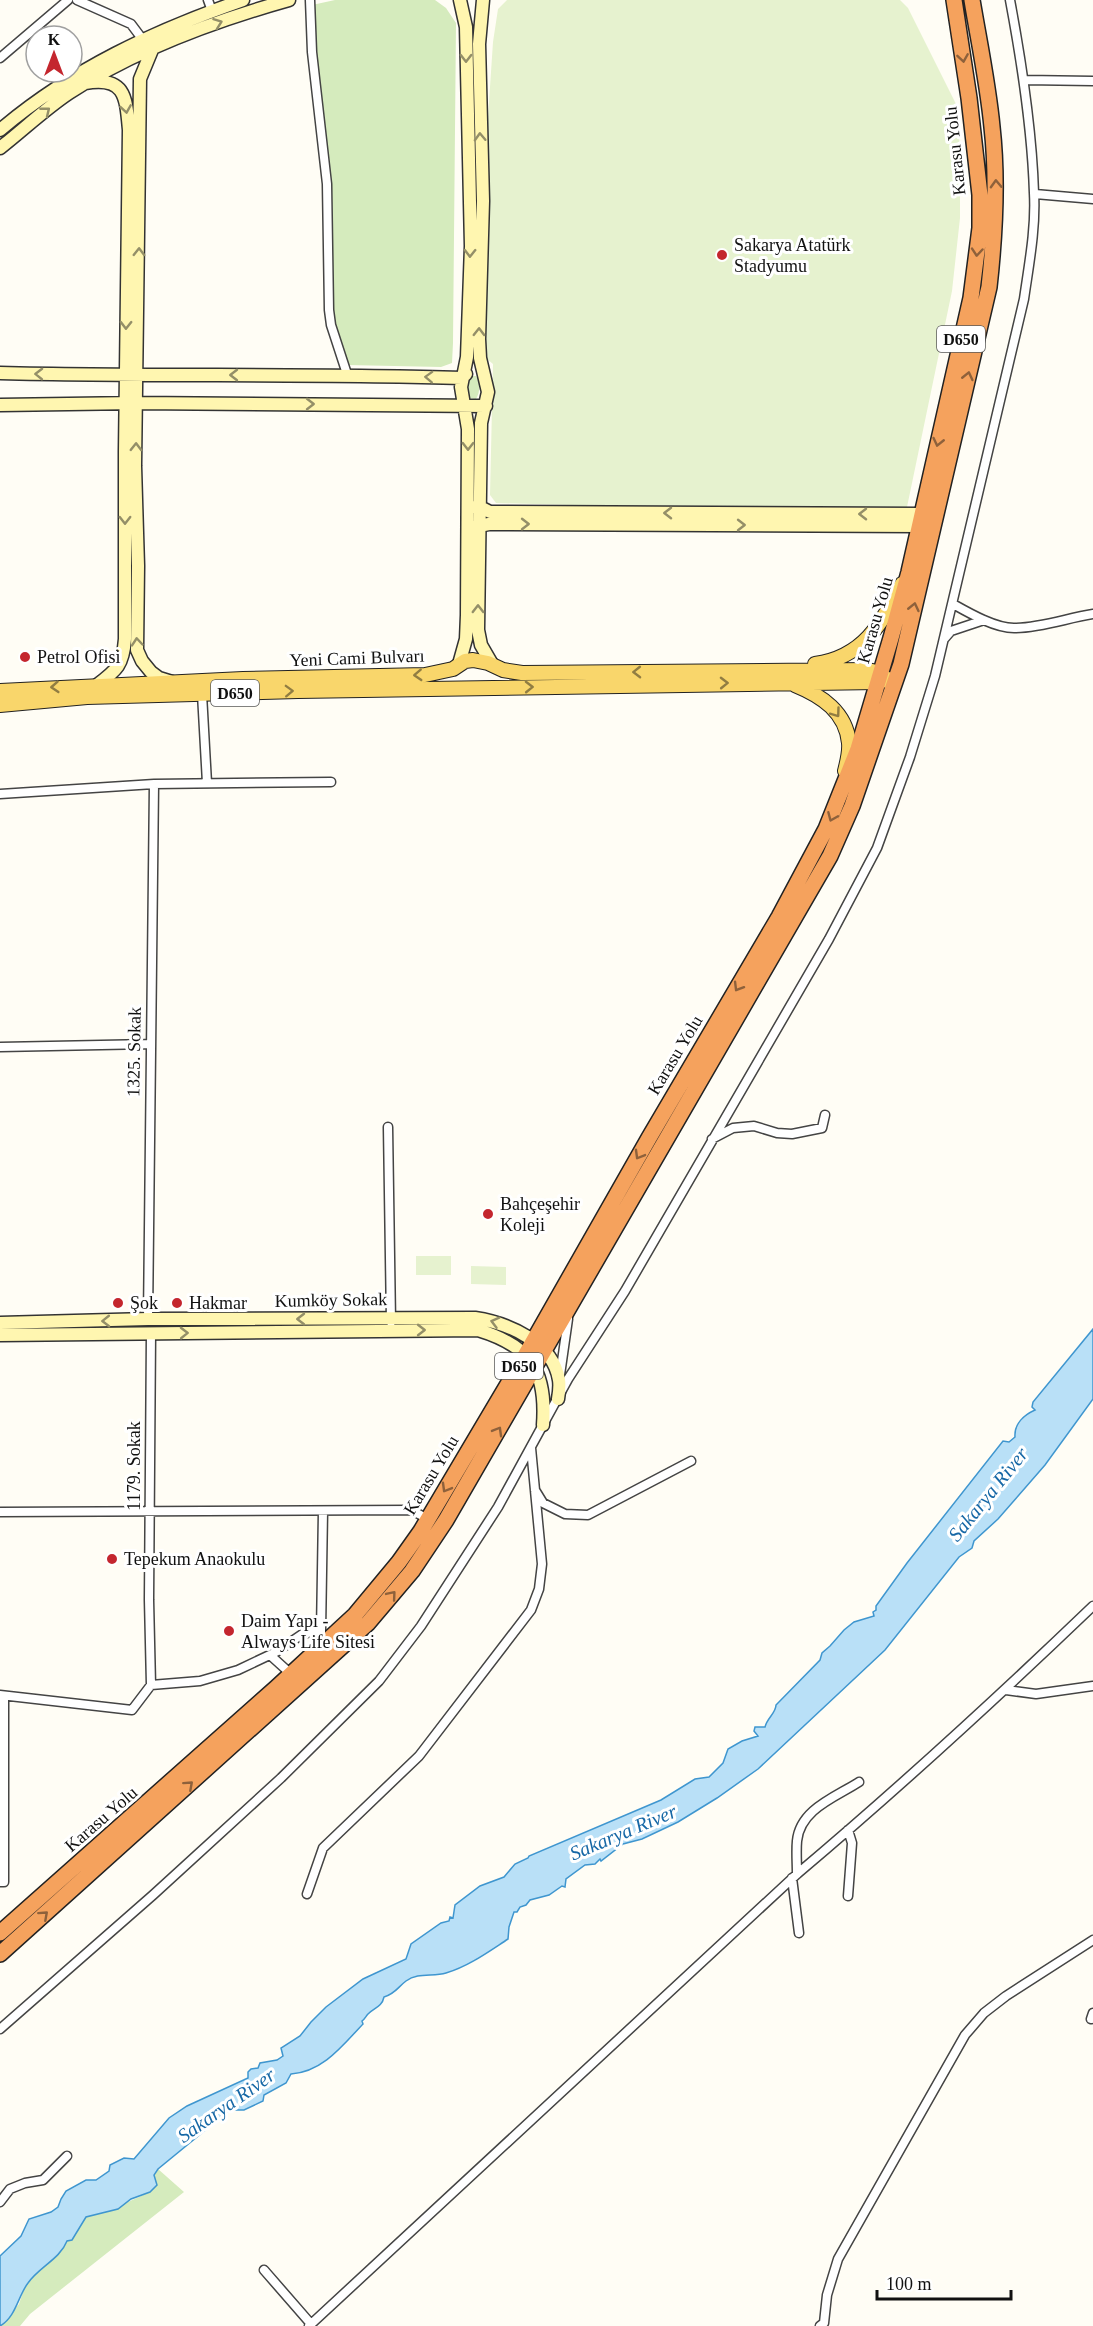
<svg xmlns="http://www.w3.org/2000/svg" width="1093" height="2326" font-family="'Times New Roman',serif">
	<rect width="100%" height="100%" fill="#fffdf5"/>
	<path fill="#d5ebbd" d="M335,0H435L446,8L456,23L453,343L452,363L441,367L347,365L333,324L312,5Z
		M471,376H476C481,382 480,393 476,399L469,398L467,393L468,379Z
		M158,2169L184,2192L30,2314L20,2326H1L19,2304L24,2289L29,2281L39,2269L48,2264L86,2217L108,2211L150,2192L156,2181L154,2175Z"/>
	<path fill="#e6f2cf" d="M507,0H900L908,8L957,106L960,149V218L952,291L907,507L862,513L496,503L490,495L493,364L486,358L488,117L493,42L498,9Z
		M416,1256H451V1275H416Z
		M471,1266L506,1267V1285L471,1284Z"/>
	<path fill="#b9e0f7" stroke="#3f96cf" stroke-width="1.5" d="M1093,1329V1399L1045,1465L998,1519L974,1541L972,1548L959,1557L885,1650L758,1769L717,1798L678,1822L642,1839L623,1844L601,1861L600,1859L595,1864L585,1865L566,1879L565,1887L562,1886L549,1895L530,1900L526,1905L520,1907L517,1912H514L509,1927L508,1939C488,1952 469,1966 446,1973C433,1977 418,1972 406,1981C398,1987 395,1994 384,1997C382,2007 374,2008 368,2014C366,2016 365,2019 362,2021L363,2024C343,2045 323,2072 291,2074L286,2083L264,2095L263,2101L244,2110H230L158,2169L154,2175L157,2185L150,2192L131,2199L118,2209L86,2217L72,2240L67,2241C60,2259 39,2267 28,2283C18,2296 16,2317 0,2326V2256L21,2236L29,2219L51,2212L58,2207L61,2199L66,2191L86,2180H96L109,2171L110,2165L124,2158L134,2159L169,2118L187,2106L248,2078V2072L251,2069L258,2068L260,2063L277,2060L283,2056L281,2048L300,2036L311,2022L326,2007L363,1979L406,1959L411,1944L441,1923L449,1921L450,1917L453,1918L455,1905L480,1886L504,1877L515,1864L528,1858L529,1856L661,1800L695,1779L709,1777L723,1763L728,1749L742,1741L758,1736L754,1731L755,1727H765C767,1718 776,1713 776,1705L820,1660L822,1653L830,1646L844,1630L854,1622L874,1616L873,1612L876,1610V1606L907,1563L1003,1441L1009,1442L1015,1437C1014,1424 1024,1415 1035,1410L1032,1407L1033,1402Z"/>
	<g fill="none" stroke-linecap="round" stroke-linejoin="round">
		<defs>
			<path id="street" d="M77,0L131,24L143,40
				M208,0L212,11
				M310,0L312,52L327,184L329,310L331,325L347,374
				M0,58L68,0
				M1025,80L1093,81
				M1035,194L1093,199
				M953,604C969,613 995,628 1014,628C1041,628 1067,618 1093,614
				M944,639L951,631L984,620
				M202,694L207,783
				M0,794L154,784L331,782
				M0,1047L151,1044
				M388,1127L391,1322
				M712,1139L733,1128L754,1126L777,1133L792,1134L822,1128L825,1115
				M148,1319L154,784
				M151,1333L149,1600L151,1685L200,1681L238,1670L276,1652L304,1633L321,1632L323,1511
				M560,1375L568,1319
				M535,1490L543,1503L565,1514L588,1515L691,1461
				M0,1512L411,1510L428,1519
				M270,1655L291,1674
				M1006,1690L1036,1694L1093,1686
				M0,1695L132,1710L151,1685
				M797,1874C797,1863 796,1851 797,1841C800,1809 836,1797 859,1782
				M792,1878L799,1933
				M0,1882H4V1696
				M307,1894L323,1848L419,1756L531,1610L539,1589L542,1564L531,1448
				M848,1896L852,1843L848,1830
				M1091,2019L1093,2013
				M0,2029L153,1895L281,1778L379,1681L421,1626L498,1507L568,1379L625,1291L829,939L877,848L910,757L935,676L1024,299C1029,264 1036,228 1034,193C1032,128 1022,64 1010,0
				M0,2202L10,2189L25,2183L43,2180L67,2156
				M264,2270L311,2324
				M309,2326L797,1874C899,1788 997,1698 1093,1606
				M820,2326L824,2323L827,2295L838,2259L965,2035L984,2013L1006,1996L1093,1940"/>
			<path id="secondary" d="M483,0L479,44L483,201L479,339L480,358L488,392L481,423L478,630L481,645L492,664
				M152,50L140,79L135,466L138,566L137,650L142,661L151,672L159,678L172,682
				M85,83C125,76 126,96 129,130L125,451V639C123,665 117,670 97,685
				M0,130C72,69 154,31 243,0
				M0,148C23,130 45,109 69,93C135,50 214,21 289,0
				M0,373C154,377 308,373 462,378L466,374
				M0,405L136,403L486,406
				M474,507H480L490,512L922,514
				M474,527L489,524L919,526
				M459,664L466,639L467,615L468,429L461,387L467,357L471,246L466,27L460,0
				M0,1323L148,1319L475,1318C508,1323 553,1342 559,1380C560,1386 559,1393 558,1399
				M0,1335L478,1330C531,1346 547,1371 543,1425"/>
			<path id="primary" d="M815,664C864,657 881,624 902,584
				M795,685C822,696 846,712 849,743C850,752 847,763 845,771
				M0,691L243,679L425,675L453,669L465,661L473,660L488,663L503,670L522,673L868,670L880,673L887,680
				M0,705L87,697L298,691L878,682L888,679"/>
			<path id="highway" d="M0,1933L276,1688L355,1615L399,1562L421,1531L526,1354L649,1138L779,917L826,829L858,749L891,638L909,572L971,298L980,228V195L969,98L954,0
				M0,1954L368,1623L412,1571L446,1520L830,856L852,806L901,664L989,287C995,233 998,180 992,127C988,84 979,42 972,0"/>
		</defs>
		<use href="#street" stroke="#444" stroke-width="11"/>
		<use href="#secondary" stroke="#333" stroke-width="15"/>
		<use href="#primary" stroke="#222" stroke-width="16"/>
		<use href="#highway" stroke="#222" stroke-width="18"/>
		<use href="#street" stroke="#fff" stroke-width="8"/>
		<use href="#secondary" stroke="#fff6b0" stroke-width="12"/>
		<use href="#primary" stroke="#f9d66b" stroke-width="14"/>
		<use href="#highway" stroke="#f5a25d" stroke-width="15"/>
	</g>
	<defs><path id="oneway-chevron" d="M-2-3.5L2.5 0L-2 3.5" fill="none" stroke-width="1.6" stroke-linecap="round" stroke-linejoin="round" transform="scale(1.5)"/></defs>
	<g stroke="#948f68">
		<use href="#oneway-chevron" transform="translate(218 23) rotate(-20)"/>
		<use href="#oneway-chevron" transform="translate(466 58) rotate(90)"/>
		<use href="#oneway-chevron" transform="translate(126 109) rotate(81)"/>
		<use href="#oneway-chevron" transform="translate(46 111) rotate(-39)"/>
		<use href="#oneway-chevron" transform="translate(480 137) rotate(-92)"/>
		<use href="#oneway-chevron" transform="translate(139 252) rotate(-89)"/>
		<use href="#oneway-chevron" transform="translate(470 253) rotate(91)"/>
		<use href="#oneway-chevron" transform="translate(126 325) rotate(91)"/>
		<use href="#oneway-chevron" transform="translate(479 332) rotate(-89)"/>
		<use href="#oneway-chevron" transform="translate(39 374) rotate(-179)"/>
		<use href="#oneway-chevron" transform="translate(234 375) rotate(180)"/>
		<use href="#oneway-chevron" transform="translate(429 377) rotate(-178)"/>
		<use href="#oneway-chevron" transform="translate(310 404)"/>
		<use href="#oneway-chevron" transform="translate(468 446) rotate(90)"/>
		<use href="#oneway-chevron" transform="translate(136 447) rotate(-89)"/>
		<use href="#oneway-chevron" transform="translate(668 513) rotate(-180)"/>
		<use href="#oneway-chevron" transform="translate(863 514) rotate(-180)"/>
		<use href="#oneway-chevron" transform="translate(125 520) rotate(90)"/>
		<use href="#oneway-chevron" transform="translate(525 524)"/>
		<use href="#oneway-chevron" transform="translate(741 525)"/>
		<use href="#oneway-chevron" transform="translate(478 609) rotate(-90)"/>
		<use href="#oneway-chevron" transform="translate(137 642) rotate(-95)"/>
		<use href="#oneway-chevron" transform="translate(301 1319) rotate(180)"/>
		<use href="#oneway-chevron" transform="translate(106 1321) rotate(179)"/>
		<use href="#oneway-chevron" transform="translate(495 1322) rotate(-165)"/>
		<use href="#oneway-chevron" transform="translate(421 1330)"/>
		<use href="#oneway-chevron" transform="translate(184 1333) rotate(-1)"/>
	</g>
	<g stroke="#8e613b">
		<use href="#oneway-chevron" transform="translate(963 58) rotate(81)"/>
		<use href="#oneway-chevron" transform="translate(996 184) rotate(-92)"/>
		<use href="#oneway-chevron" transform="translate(977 252) rotate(95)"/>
		<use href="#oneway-chevron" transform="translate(968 376) rotate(-77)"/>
		<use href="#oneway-chevron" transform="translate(938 442) rotate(103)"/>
		<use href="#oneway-chevron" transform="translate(914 607) rotate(-77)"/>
		<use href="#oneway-chevron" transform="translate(832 817) rotate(113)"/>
		<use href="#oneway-chevron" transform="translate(738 987) rotate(121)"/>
		<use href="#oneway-chevron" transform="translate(639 1155) rotate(120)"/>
		<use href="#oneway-chevron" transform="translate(498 1431) rotate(-60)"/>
		<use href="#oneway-chevron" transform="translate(446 1488) rotate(120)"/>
		<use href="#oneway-chevron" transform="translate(392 1595) rotate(-50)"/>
		<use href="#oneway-chevron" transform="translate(189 1785) rotate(-42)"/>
		<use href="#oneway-chevron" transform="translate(44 1915) rotate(-42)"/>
	</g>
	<g stroke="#917d42">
		<use href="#oneway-chevron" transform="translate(637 672) rotate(179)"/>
		<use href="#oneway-chevron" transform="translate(418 675) rotate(177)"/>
		<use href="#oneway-chevron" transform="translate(724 683) rotate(-1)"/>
		<use href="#oneway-chevron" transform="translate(55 687) rotate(176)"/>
		<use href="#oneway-chevron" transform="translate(529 687) rotate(-1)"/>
		<use href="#oneway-chevron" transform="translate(289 691) rotate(-2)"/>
		<use href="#oneway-chevron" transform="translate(836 713) rotate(54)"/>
	</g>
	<g fill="#c4262e" stroke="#fff" stroke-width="2">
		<circle cx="722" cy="255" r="6"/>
		<circle cx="25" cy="657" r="6"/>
		<circle cx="488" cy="1214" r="6"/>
		<circle cx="118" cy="1303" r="6"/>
		<circle cx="177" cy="1303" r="6"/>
		<circle cx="112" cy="1559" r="6"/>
		<circle cx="229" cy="1631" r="6"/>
	</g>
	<g text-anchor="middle" stroke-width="6" stroke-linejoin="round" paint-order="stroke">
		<g fill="#fff" stroke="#585858" stroke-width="1.5">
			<rect x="937" y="326" width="48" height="26" rx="4.5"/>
			<rect x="211" y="680" width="48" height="26" rx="4.5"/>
			<rect x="495" y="1353" width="48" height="26" rx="4.5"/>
		</g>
		<g font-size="16" font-weight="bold" fill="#111">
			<text x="961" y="345">D650</text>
			<text x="235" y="699">D650</text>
			<text x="519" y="1372">D650</text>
		</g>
		<g font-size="18" fill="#111" stroke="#fff">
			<text transform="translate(955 151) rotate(-96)" y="6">Karasu Yolu</text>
			<text transform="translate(875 620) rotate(-74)" y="6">Karasu Yolu</text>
			<text transform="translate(357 658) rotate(-2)" y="6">Yeni Cami Bulvarı</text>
			<text transform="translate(134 1052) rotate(-89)" y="6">1325. Sokak</text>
			<text transform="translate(675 1055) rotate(-59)" y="6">Karasu Yolu</text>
			<text transform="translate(331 1300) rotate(-1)" y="6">Kumköy Sokak</text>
			<text transform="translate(134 1466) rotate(-90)" y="6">1179. Sokak</text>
			<text transform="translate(431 1475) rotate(-59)" y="6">Karasu Yolu</text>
			<text transform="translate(101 1819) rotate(-41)" y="6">Karasu Yolu</text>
		</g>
		<g font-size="18" fill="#111" stroke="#fff" text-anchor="start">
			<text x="734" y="251">Sakarya Atatürk<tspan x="734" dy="21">Stadyumu</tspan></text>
			<text x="37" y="663">Petrol Ofisi</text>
			<text x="500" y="1210">Bahçeşehir<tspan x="500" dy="21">Koleji</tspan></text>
			<text x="130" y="1309">Şok</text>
			<text x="189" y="1309">Hakmar</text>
			<text x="124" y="1565">Tepekum Anaokulu</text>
			<text x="241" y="1627">Daim Yapı -<tspan x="241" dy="21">Always Life Sitesi</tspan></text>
		</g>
		<g font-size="20" font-style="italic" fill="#1768a6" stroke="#fff">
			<text transform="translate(988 1494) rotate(-51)" y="7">Sakarya River</text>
			<text transform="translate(623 1832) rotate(-23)" y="7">Sakarya River</text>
			<text transform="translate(226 2105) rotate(-35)" y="7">Sakarya River</text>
		</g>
	</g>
	<g transform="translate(54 54)"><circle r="28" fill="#ffffff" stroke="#a0a0a0" stroke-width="1.5"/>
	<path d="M0-4.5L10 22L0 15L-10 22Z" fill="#c4262e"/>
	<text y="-9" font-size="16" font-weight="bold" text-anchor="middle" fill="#111111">K</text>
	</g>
	<path d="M877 2290v9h134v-9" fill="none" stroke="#111111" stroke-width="3"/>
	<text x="886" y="2290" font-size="18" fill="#111111" stroke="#ffffff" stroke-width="4.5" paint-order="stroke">100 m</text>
</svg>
